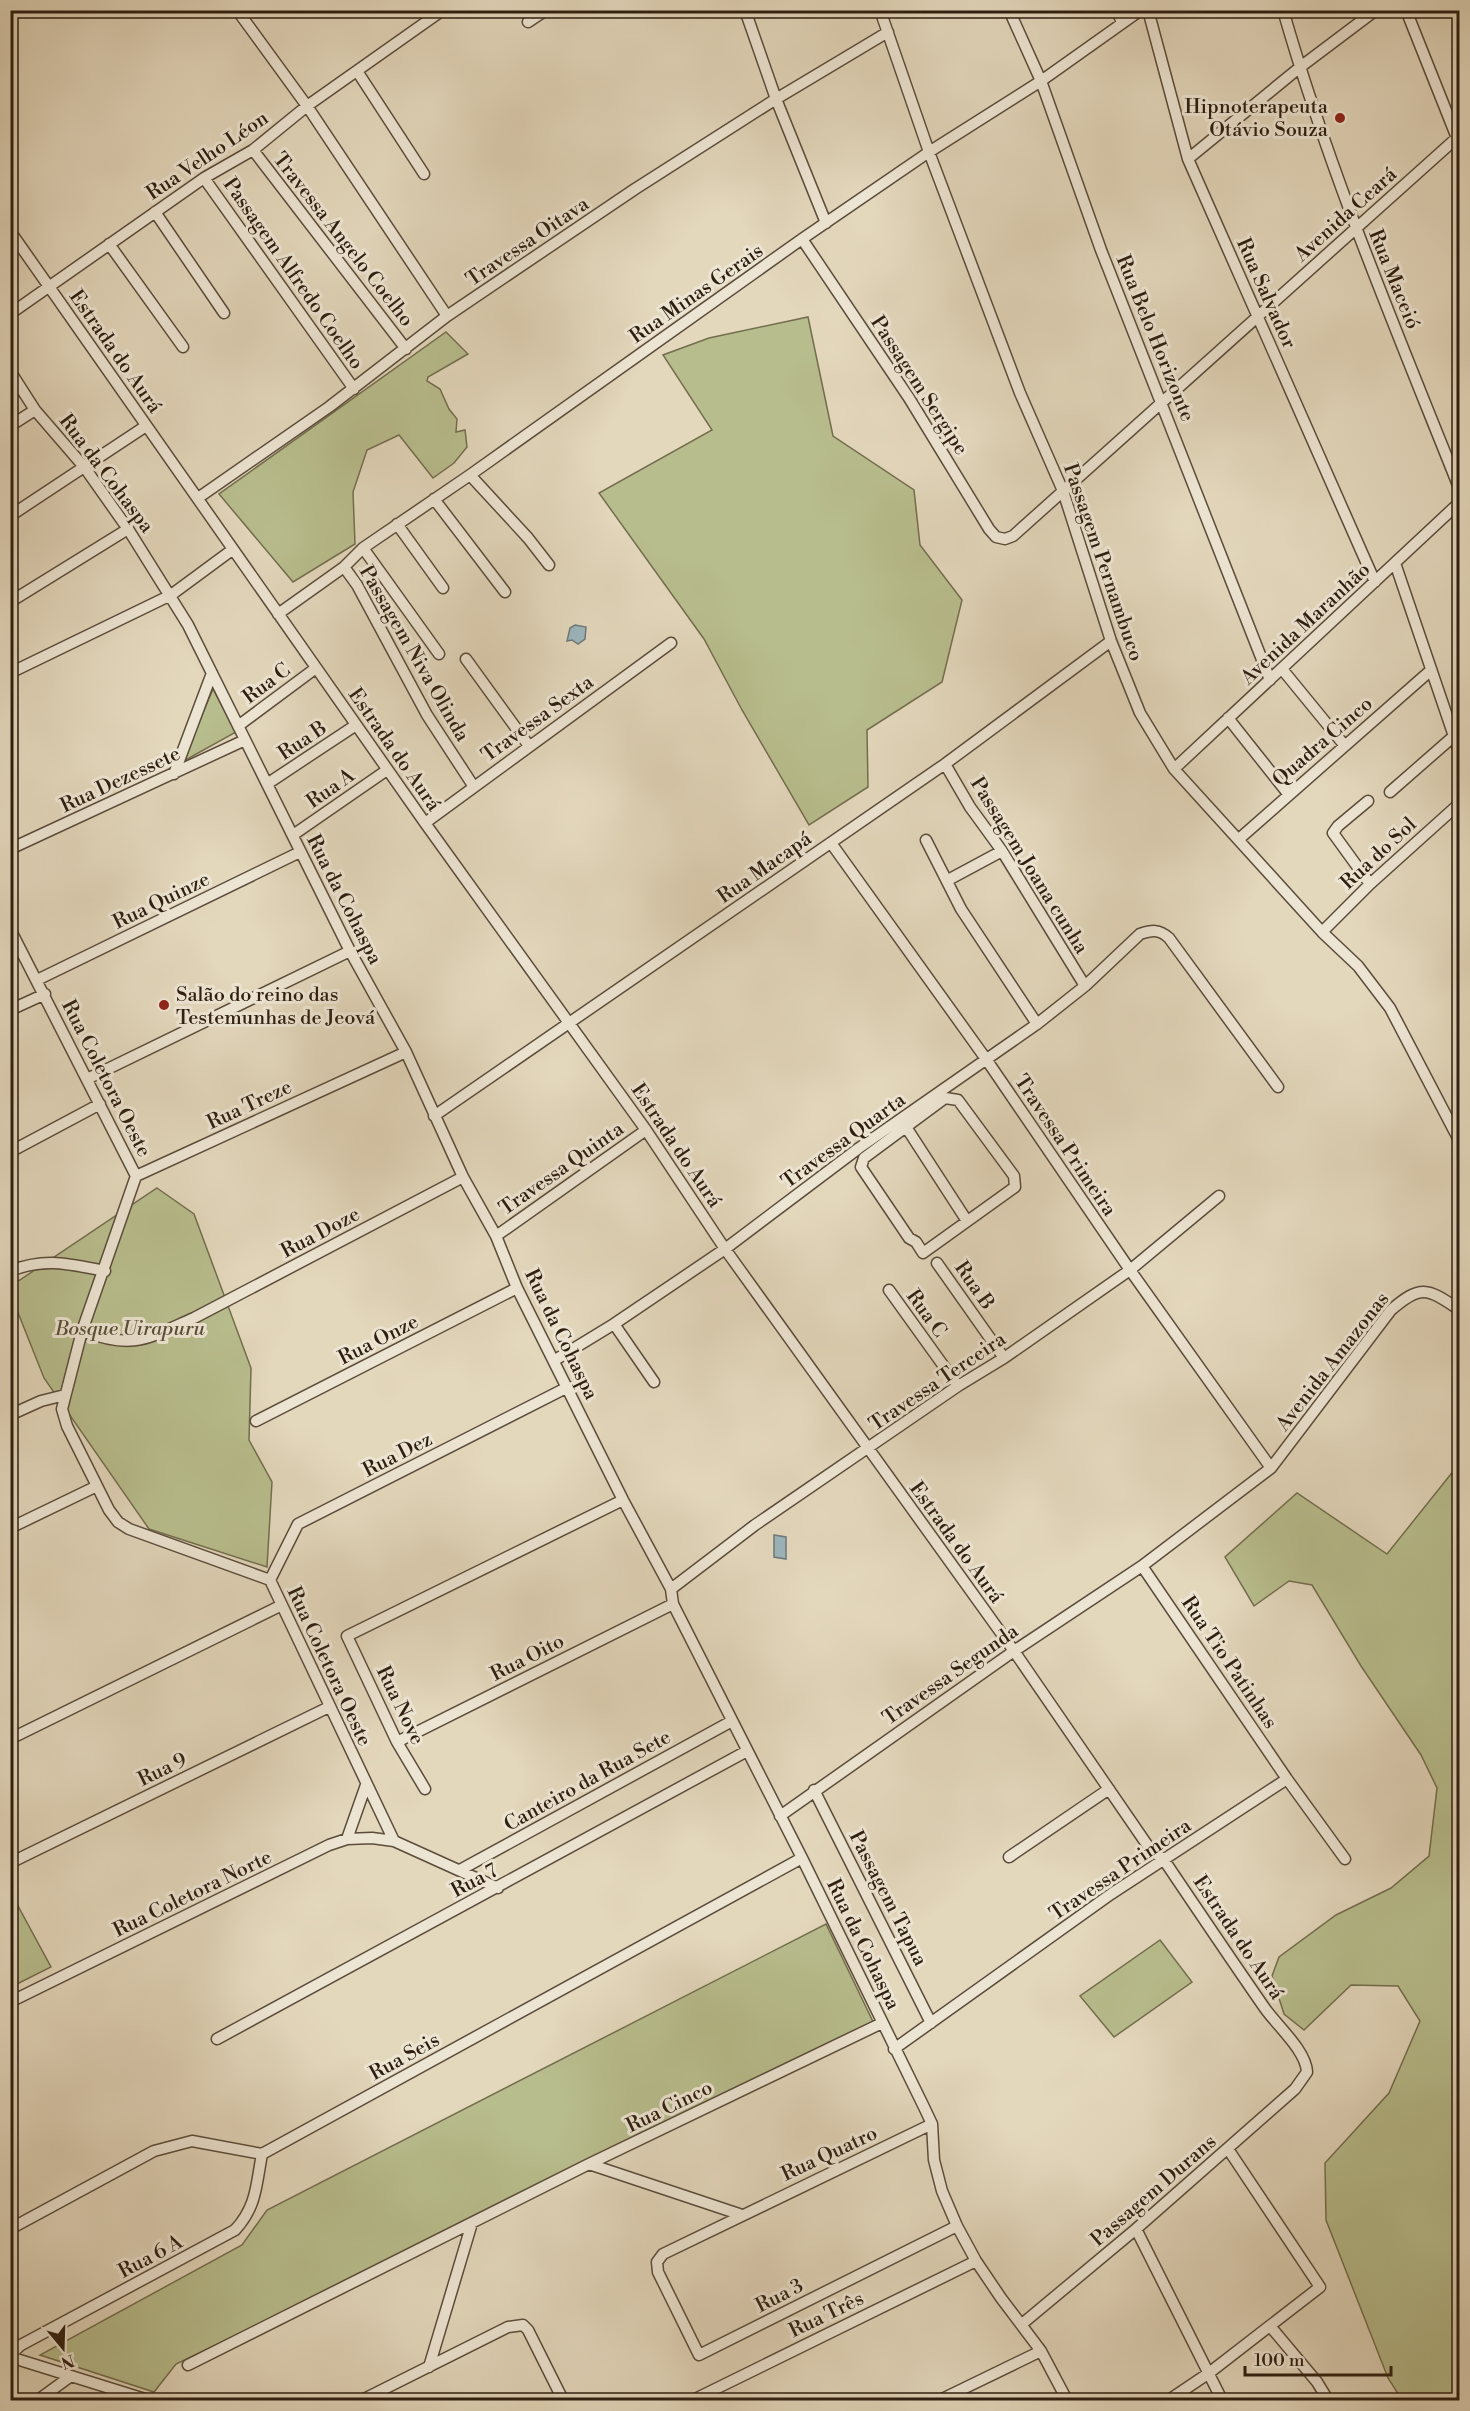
<svg xmlns="http://www.w3.org/2000/svg" width="1470" height="2411" font-family="'Libre Bodoni',serif">
	<rect width="100%" height="100%" fill="#e3d7bc"/>
	<filter id="stains"><feTurbulence type="fractalNoise" baseFrequency=".00333" numOctaves="4"/><feColorMatrix values="0 0 0 0 .2 0 0 0 0 .09 0 0 0 0 .02 0 0 0 .5 -.17"/></filter>
	<radialGradient id="worn" r=".72"><stop offset=".6" stop-color="#630" stop-opacity="0"/><stop offset="1" stop-color="#630" stop-opacity=".3"/></radialGradient>
	<path fill="#b8bd8d" stroke="#736e4e" stroke-width="1.5" d="M808,317L833,436L914,490L920,545L962,600L942,682L867,730L868,787L809,825L742,710L704,639L599,493L712,430L663,355L709,338Z
		M446,332L468,354L428,377L427,381L440,389L449,409L457,419L456,432L465,430L467,447L454,463L433,478L399,435L367,450L353,492L355,544L293,582L219,494Z
		M213,689L236,732L182,762Z
		M157,1188L194,1214L251,1368L249,1440L272,1482L267,1567L149,1529L44,1378L11,1295V1286Z
		M1459,1464V2400H1402L1388,2378L1326,2220L1325,2163L1389,2093L1420,2021L1398,1986L1351,1985L1304,2030L1284,2014L1272,1976L1279,1957L1336,1915L1391,1888L1429,1856L1437,1788L1421,1755L1361,1666L1312,1585L1289,1581L1254,1606L1225,1557L1297,1493L1387,1554Z
		M11,1893L51,1967L11,1987H10Z
		M826,1924L876,2028L176,2364L154,2392L40,2355L242,2245L267,2210Z
		M1160,1940L1192,1982L1114,2037L1080,1996Z"/>
	<path fill="#9bb6bd" stroke="#6f7978" stroke-width="1.5" d="M575,625L586,627L585,639L578,644L572,640L567,641L570,628Z
		M774,1535L786,1537V1559L774,1557Z"/>
	<g fill="none" stroke-linecap="round" stroke-linejoin="round">
		<defs>
			<path id="minor" d="M237,10L307,106L447,316
				M745,10L776,99L826,223
				M880,10L929,152L1020,393L1063,491L1111,641L1140,713L1174,769L1322,932L1358,966L1390,1008L1460,1142
				M1009,10L1041,81L1101,250L1270,680
				M1117,10L1122,23
				M1148,10L1188,159L1375,582
				M1283,10C1330,174 1397,332 1460,490
				M1406,10L1459,143
				M10,14L15,10
				M528,22L546,10
				M357,71L424,174
				M253,150L406,349
				M1188,159L1299,68L1376,10
				M204,178L354,389
				M155,212L224,313
				M10,231L425,823L646,1130L725,1249L1014,1651L1150,1849L1164,1860C1197,1909 1230,1958 1264,2007C1276,2025 1306,2050 1307,2072L1295,2089L1136,2229L1022,2324
				M802,239L909,398L989,529L996,537L1005,539L1013,536L1460,135
				M109,244L183,347
				M10,314L204,178L253,150L307,106L443,10
				M10,371L35,410L85,468L128,529L188,625L350,951L406,1052L463,1177L496,1236L517,1288L623,1500L671,1589L673,1604L802,1858L923,2105L932,2124L934,2160L942,2191L957,2226L976,2261L1001,2298L1041,2351L1067,2400
				M10,426L35,410
				M470,475L528,538L549,565
				M198,498L329,407L447,316L635,189L776,99L888,32
				M434,499L505,592
				M10,516L146,426
				M397,524L443,588
				M363,548L439,654
				M1395,563L1460,754
				M344,567L357,585L427,715L474,787
				M10,602L128,529
				M278,614L344,567L363,548L470,475L802,239L929,152L1041,81L1141,10
				M466,659L529,746
				M1282,669L1345,746
				M10,673L171,595L232,550
				M1228,718L1289,795
				M238,726L316,668
				M945,764L970,807L1002,851L1085,986
				M1174,769L1460,502
				M174,774L212,673
				M267,784L356,725
				M1390,792L1454,736
				M1368,801L1338,826L1333,833L1370,884
				M425,823L671,643
				M293,835L387,770
				M1239,839L1430,671
				M926,840L961,909L1037,1024
				M831,843L986,1059L1130,1270L1271,1468
				M10,849L245,740
				M948,880L1002,851
				M10,929L136,1176L82,1331L62,1409L67,1426L109,1510L118,1522L129,1529L270,1580L394,1841
				M1322,932L1370,884L1460,803
				M37,980L300,852
				M10,1010L45,994
				M87,1079L350,951
				M945,1098L958,1100L1014,1176L1015,1187L923,1253L916,1242L909,1238L861,1167L864,1158Z
				M434,1116L945,764L1111,641
				M906,1127L967,1221
				M10,1152L100,1104
				M136,1176L406,1052
				M496,1236L646,1130
				M937,1263L1004,1358
				M10,1271C46,1257 69,1264 105,1271
				M889,1290L958,1386
				M614,1324L654,1382
				M82,1331C134,1350 146,1339 194,1318L463,1177
				M555,1360L614,1324L725,1249L859,1148L1037,1024L1085,986L1140,934C1152,930 1159,929 1169,938L1278,1087
				M10,1415L41,1401L65,1395
				M256,1421L517,1288
				M10,1528L97,1486
				M1142,1566L1287,1779L1345,1859
				M270,1580L298,1524L568,1387
				M671,1589L755,1525L958,1386L1004,1358L1130,1270L1219,1196
				M10,1739L282,1605
				M397,1742L673,1604
				M425,1789L397,1742L347,1636L623,1500
				M814,1790L931,2023
				M780,1816L1014,1651L1142,1566L1271,1468L1391,1310C1422,1283 1428,1289 1460,1310
				M347,1839L366,1785
				M1009,1857L1109,1789
				M10,1863L329,1707
				M460,1870L732,1721
				M10,2002L329,1845L347,1839L372,1838L394,1841L498,1888
				M217,2039L747,1751
				M894,2049L1111,1894L1287,1779
				M932,2124L663,2254L657,2262L658,2272L699,2355L957,2226
				M589,2164L742,2215
				M10,2229L154,2151L192,2141L262,2154L802,1858
				M1136,2229L1222,2400
				M1270,2326L1317,2382L1328,2400
				M10,2355L21,2345L235,2230C257,2206 256,2185 262,2154
				M10,2357L148,2400
				M188,2365L589,2164L882,2023
				M429,2367L472,2223
				M38,2400L71,2376
				M362,2400L508,2327L523,2325L528,2330L563,2400
				M693,2400L976,2261
				M940,2400L1041,2351
				M1169,2400L1209,2373L1320,2287L1228,2149"/>
		</defs>
		<use href="#minor" stroke="#5b4c3b" stroke-width="13"/>
		<use href="#minor" stroke="#ede5d3" stroke-width="10"/>
	</g>
	<g fill="#8f2418" stroke="#ede5d3" stroke-width="2">
		<circle cx="1340" cy="118" r="6"/>
		<circle cx="164" cy="1005" r="6"/>
	</g>
	<g text-anchor="middle" stroke-width="6" stroke-linejoin="round" paint-order="stroke">
		<g font-size="20" fill="#2e1e10" stroke="#ede5d3" text-anchor="end">
			<text x="1328" y="113">Hipnoterapeuta<tspan x="1328" dy="23">Otávio Souza</tspan></text>
			<text x="176" y="1001" text-anchor="start">Salão do reino das<tspan x="176" dy="23">Testemunhas de Jeová</tspan></text>
		</g>
		<g font-size="20" fill="#2e1e10" stroke="#ede5d3">
			<text transform="translate(207 155) rotate(-34)" y="7">Rua Velho Léon</text>
			<text transform="translate(1345 214) rotate(-42)" y="7">Avenida Ceará</text>
			<text transform="translate(344 239) rotate(52)" y="7">Travessa Angelo Coelho</text>
			<text transform="translate(527 241) rotate(-34)" y="7">Travessa Oitava</text>
			<text transform="translate(294 273) rotate(55)" y="7">Passagem Alfredo Coelho</text>
			<text transform="translate(1395 279) rotate(68)" y="7">Rua Maceió</text>
			<text transform="translate(696 293) rotate(-35)" y="7">Rua Minas Gerais</text>
			<text transform="translate(1267 293) rotate(66)" y="7">Rua Salvador</text>
			<text transform="translate(1156 338) rotate(68)" y="7">Rua Belo Horizonte</text>
			<text transform="translate(116 351) rotate(55)" y="7">Estrada do Aurá</text>
			<text transform="translate(920 385) rotate(57)" y="7">Passagem Sergipe</text>
			<text transform="translate(107 473) rotate(53)" y="7">Rua da Cohaspa</text>
			<text transform="translate(1104 562) rotate(71)" y="7">Passagem Pernambuco</text>
			<text transform="translate(1305 623) rotate(-43)" y="7">Avenida Maranhão</text>
			<text transform="translate(415 653) rotate(60)" y="7">Passagem Niva Olinda</text>
			<text transform="translate(266 683) rotate(-37)" y="7">Rua C</text>
			<text transform="translate(537 718) rotate(-36)" y="7">Travessa Sexta</text>
			<text transform="translate(302 740) rotate(-34)" y="7">Rua B</text>
			<text transform="translate(1322 741) rotate(-41)" y="7">Quadra Cinco</text>
			<text transform="translate(395 749) rotate(55)" y="7">Estrada do Aurá</text>
			<text transform="translate(120 779) rotate(-25)" y="7">Rua Dezessete</text>
			<text transform="translate(330 788) rotate(-35)" y="7">Rua A</text>
			<text transform="translate(1378 853) rotate(-43)" y="7">Rua do Sol</text>
			<text transform="translate(1030 865) rotate(58)" y="7">Passagem Joana cunha</text>
			<text transform="translate(764 867) rotate(-35)" y="7">Rua Macapá</text>
			<text transform="translate(345 899) rotate(63)" y="7">Rua da Cohaspa</text>
			<text transform="translate(161 900) rotate(-26)" y="7">Rua Quinze</text>
			<text transform="translate(107 1078) rotate(63)" y="7">Rua Coletora Oeste</text>
			<text transform="translate(249 1104) rotate(-25)" y="7">Rua Treze</text>
			<text transform="translate(843 1140) rotate(-36)" y="7">Travessa Quarta</text>
			<text transform="translate(677 1145) rotate(56)" y="7">Estrada do Aurá</text>
			<text transform="translate(1066 1145) rotate(56)" y="7">Travessa Primeira</text>
			<text transform="translate(561 1168) rotate(-35)" y="7">Travessa Quinta</text>
			<text transform="translate(320 1232) rotate(-28)" y="7">Rua Doze</text>
			<text transform="translate(975 1285) rotate(55)" y="7">Rua B</text>
			<text transform="translate(927 1313) rotate(54)" y="7">Rua C</text>
			<text transform="translate(562 1334) rotate(64)" y="7">Rua da Cohaspa</text>
			<text transform="translate(378 1339) rotate(-27)" y="7">Rua Onze</text>
			<text transform="translate(1332 1361) rotate(-52)" y="7">Avenida Amazonas</text>
			<text transform="translate(937 1381) rotate(-34)" y="7">Travessa Terceira</text>
			<text transform="translate(397 1454) rotate(-27)" y="7">Rua Dez</text>
			<text transform="translate(957 1542) rotate(54)" y="7">Estrada do Aurá</text>
			<text transform="translate(527 1657) rotate(-27)" y="7">Rua Oito</text>
			<text transform="translate(1230 1662) rotate(56)" y="7">Rua Tio Patinhas</text>
			<text transform="translate(330 1666) rotate(65)" y="7">Rua Coletora Oeste</text>
			<text transform="translate(950 1674) rotate(-35)" y="7">Travessa Segunda</text>
			<text transform="translate(401 1705) rotate(64)" y="7">Rua Nove</text>
			<text transform="translate(162 1769) rotate(-26)" y="7">Rua 9</text>
			<text transform="translate(587 1780) rotate(-29)" y="7">Canteiro da Rua Sete</text>
			<text transform="translate(1120 1869) rotate(-34)" y="7">Travessa Primeira</text>
			<text transform="translate(474 1880) rotate(-28)" y="7">Rua 7</text>
			<text transform="translate(192 1893) rotate(-26)" y="7">Rua Coletora Norte</text>
			<text transform="translate(889 1898) rotate(63)" y="7">Passagem Tapua</text>
			<text transform="translate(1239 1937) rotate(56)" y="7">Estrada do Aurá</text>
			<text transform="translate(864 1944) rotate(64)" y="7">Rua da Cohaspa</text>
			<text transform="translate(404 2056) rotate(-29)" y="7">Rua Seis</text>
			<text transform="translate(669 2106) rotate(-26)" y="7">Rua Cinco</text>
			<text transform="translate(829 2153) rotate(-25)" y="7">Rua Quatro</text>
			<text transform="translate(1153 2190) rotate(-41)" y="7">Passagem Durans</text>
			<text transform="translate(150 2256) rotate(-28)" y="7">Rua 6 A</text>
			<text transform="translate(779 2295) rotate(-27)" y="7">Rua 3</text>
			<text transform="translate(826 2314) rotate(-26)" y="7">Rua Três</text>
		</g>
		<g font-size="20" font-style="italic" fill="#574e36" stroke="#ede5d3">
			<text x="130" y="1335">Bosque Uirapuru</text>
		</g>
	</g>
	<rect width="1470" height="2411" fill="none" stroke="#e3d7bc" stroke-width="36"/>
	<rect x="12" y="12" width="1446" height="2387" fill="none" stroke="#2e1e10" stroke-width="3"/>
	<rect x="18" y="18" width="1434" height="2375" fill="none" stroke="#2e1e10" stroke-width="1.5"/>
	<g transform="translate(63 2348) rotate(161)" stroke="#ede5d3" stroke-width="4.5" paint-order="stroke">
	<path d="M0-4.5L10 22L0 15L-10 22Z" fill="#2e1e10"/>
	<text y="-9" font-size="16" font-weight="bold" text-anchor="middle" fill="#2e1e10">N</text>
	</g>
	<path d="M1245 2366v9h146v-9" fill="none" stroke="#2e1e10" stroke-width="3"/>
	<text x="1254" y="2366" font-size="18" fill="#2e1e10" stroke="#ede5d3" stroke-width="4.5" paint-order="stroke">100 m</text>
	<rect width="100%" height="100%" filter="url(#stains)"/>
	<rect width="100%" height="100%" fill="url(#worn)"/>
</svg>
